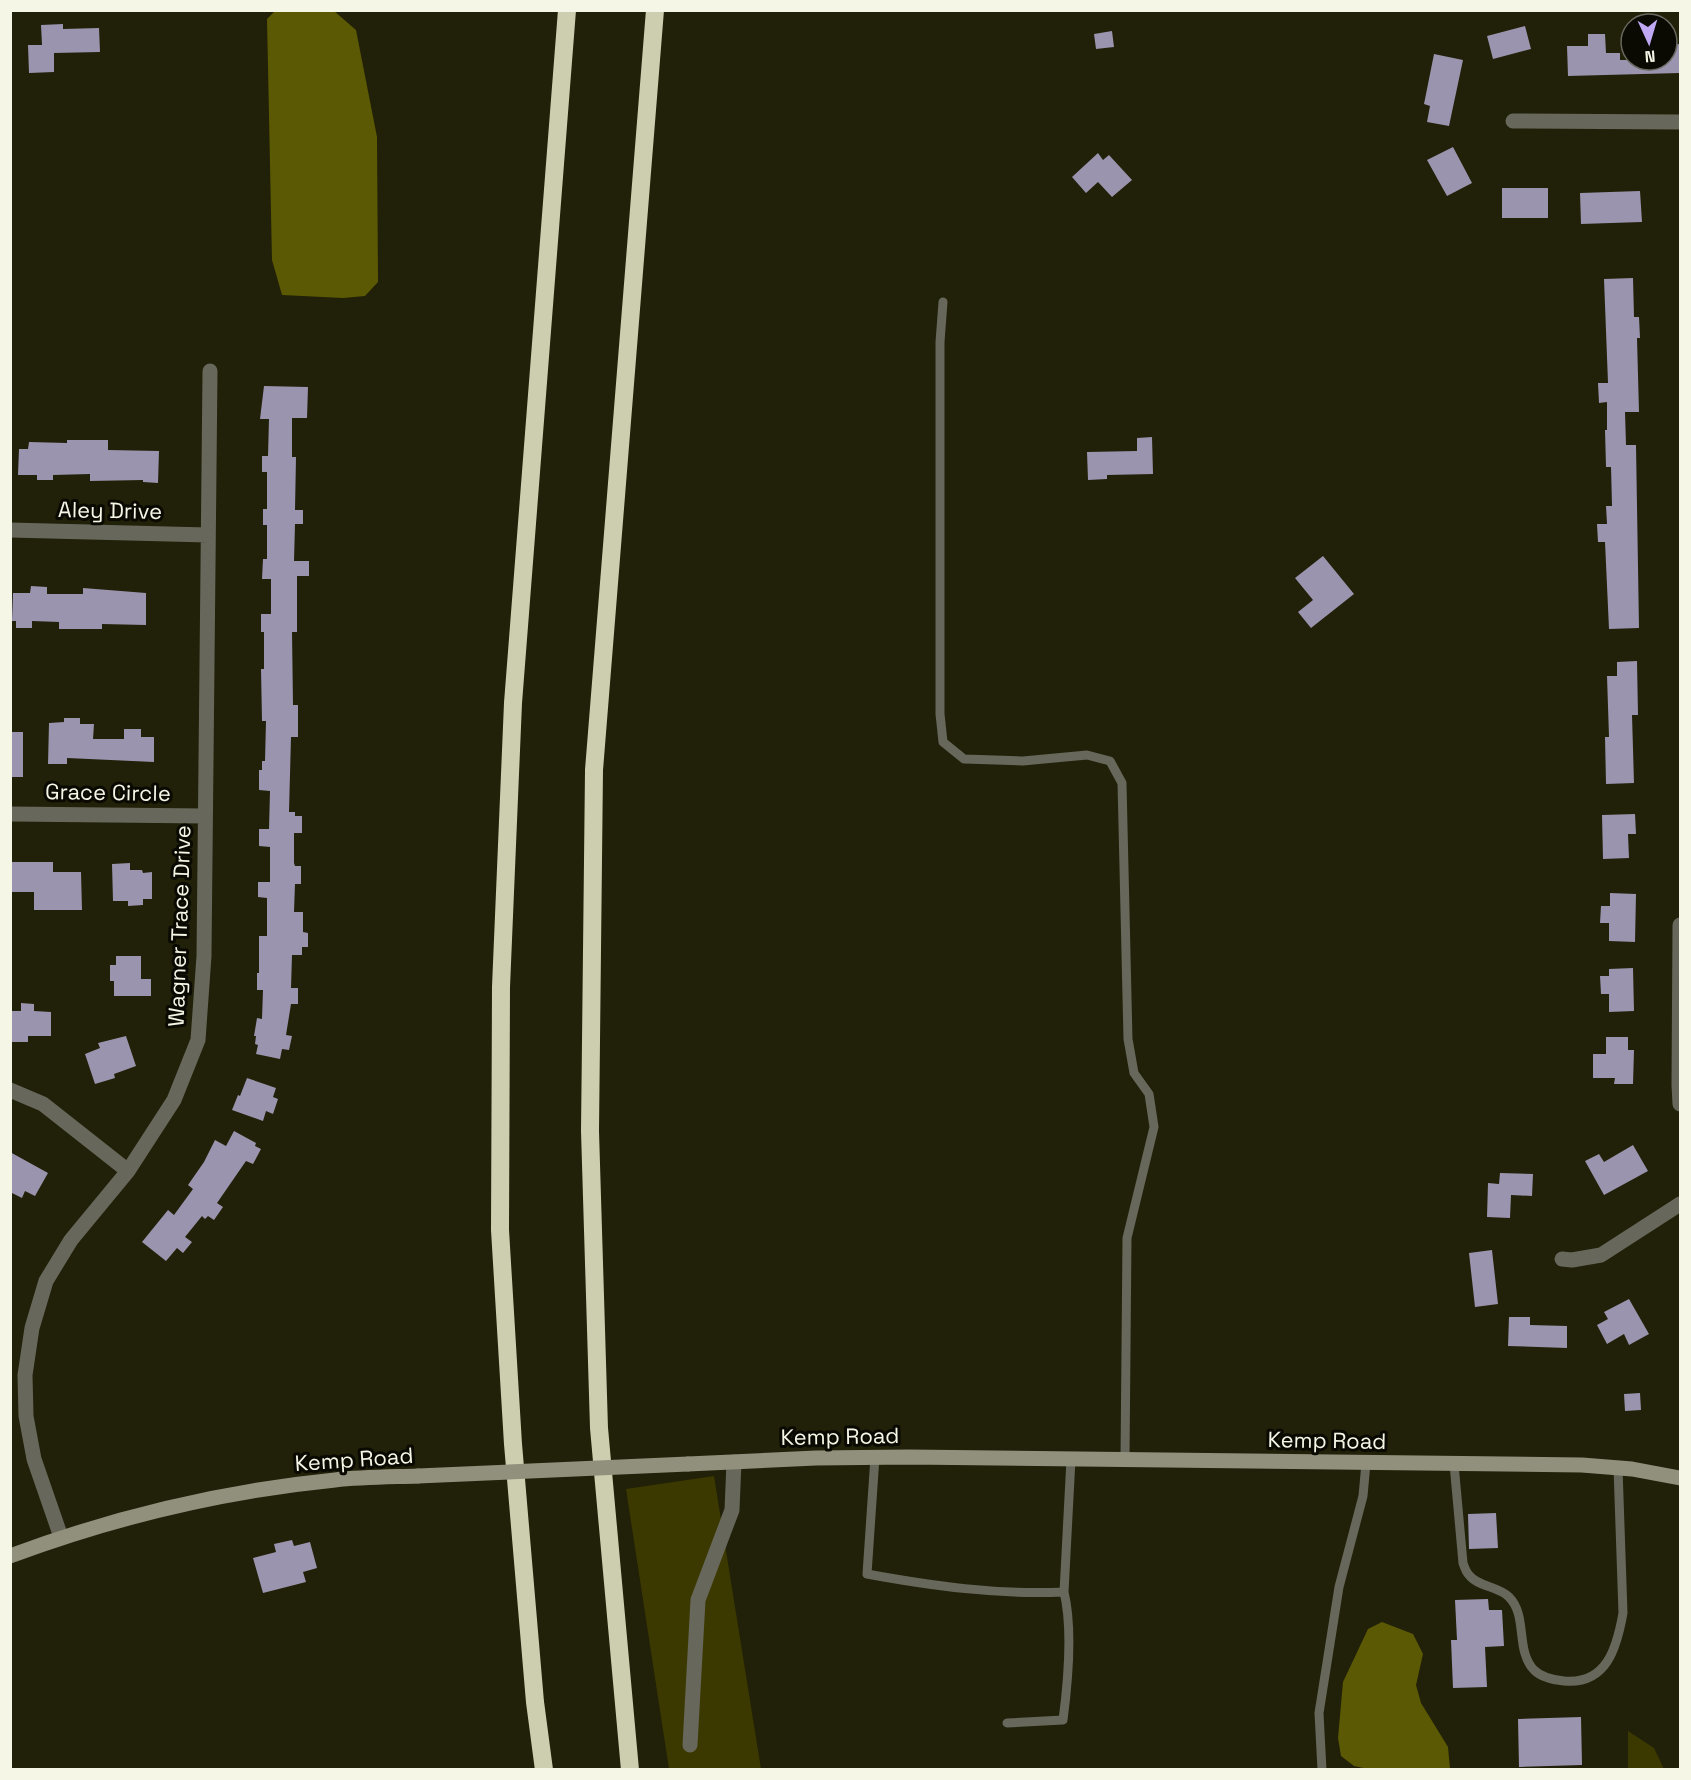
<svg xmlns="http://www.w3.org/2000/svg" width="1691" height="1780" font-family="'Space Grotesk',sans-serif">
	<rect width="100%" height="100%" fill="#212008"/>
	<path fill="#3b3900" d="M714,1476L761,1769H669L626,1489Z
		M1628,1731L1654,1748L1664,1769H1628Z"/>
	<path fill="#5c5904" d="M275,11H334L356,30L377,137L378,282L365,296L343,298L282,295L272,260L267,19Z
		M1382,1622L1413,1634L1423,1654L1416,1685L1421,1703L1448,1747L1450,1769H1368L1354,1766L1341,1756L1338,1738L1343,1682L1368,1629Z"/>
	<path fill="#9b94af" d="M63,24V29L99,28L100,52L54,53V72L29,73L28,45H42L41,25Z
		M1525,26L1531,49L1493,59L1487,36Z
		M1112,31L1114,47L1096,49L1094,34Z
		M1588,34H1605L1606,53H1620V60H1667V45L1680,44V73L1568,76L1567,46H1588Z
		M1434,54L1463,60L1449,126L1427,122L1430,106L1424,104Z
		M1453,147L1472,183L1447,196L1427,160Z
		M1098,153L1103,160L1109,155L1132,180L1112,197L1098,182L1086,193L1072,177Z
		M1502,188H1548V218H1502Z
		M1640,191L1642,222L1581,224L1580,193Z
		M1633,278L1634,317H1639L1640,338H1637L1639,412H1625L1626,445H1636L1639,628L1609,629L1605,542H1598L1597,524H1607L1606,506H1612L1611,467H1606L1605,430H1607V402L1599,403L1598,383H1608L1604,279Z
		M264,386L308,387L307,418H292V457H296L295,510H303V524H295L294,561H309V576H297V632H292L293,705H298V737H291L289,812H295V816H302V833H294V863L295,866H301V884H295L294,912H303V932L308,933V947H302V955H292L291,988H298V1004H291L286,1035L292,1036L289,1050L282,1049L280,1059L256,1054L258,1045L255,1044L256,1036H254L257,1018L262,1019L263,990H257V973H259V936H267V898L258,897V882H270V847L259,846V829H269L270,791L259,790V770H262V761H265L266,721H262L261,669H264V632H261V614H271V579H262L263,559H267V525H263V509H267V472H262V456H268L269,419H260Z
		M1152,437L1153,474L1107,475V479L1088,480L1087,452L1137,451V438Z
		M67,440H108V450L159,451L158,483L143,482V480L90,481V474L53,475V480H37V475H18L19,449H28L29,442L67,443Z
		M1323,556L1354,594L1311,628L1298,612L1313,600L1295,578Z
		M31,586L47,587V594H83V588L146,593V625L102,624V629H59V622L32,621V628H16V621H12L13,593H30Z
		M1637,661L1638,715H1632L1634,783L1606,784L1605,737H1609L1607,676H1617V662Z
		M64,718H80V724H94L93,739H124V729H141V737H154V762L67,758V764H48L49,723L64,722Z
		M10,732H23V777H10Z
		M1635,814L1636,834H1628L1629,858L1603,859L1602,815Z
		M10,862H53V872H81L82,910H34V892H10Z
		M130,863V870H142L143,873L152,872V899H143V905L128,906V901H113L112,864Z
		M1610,893L1636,894L1635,942L1609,941V923H1600L1601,906H1610Z
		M116,956H141V979H151V996H114V981H110V965H116Z
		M1633,968L1634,1011L1609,1012V994H1601L1600,976H1609V969Z
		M21,1003L34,1004V1011L51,1012V1036H28V1042H10L11,1011H21Z
		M126,1036L136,1066L114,1074L115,1078L95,1084L85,1054L100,1048L98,1043Z
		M1606,1037H1628V1050H1634L1633,1084H1614L1615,1078H1593V1054H1606Z
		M247,1078L276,1088L273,1097L278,1099L273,1114L266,1111L263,1121L232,1110L238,1095L240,1096Z
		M234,1131L256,1143L255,1146L261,1149L253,1164L246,1161L217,1203L223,1207L214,1220L208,1216L205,1219L202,1216L185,1237L192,1242L183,1253L177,1248L166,1261L142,1242L168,1210L174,1215L193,1189L188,1185L204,1162L215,1140L226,1146Z
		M1633,1145L1648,1171L1604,1195L1585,1161L1599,1154L1604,1162Z
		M10,1152L48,1173L35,1196L25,1191L22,1198L10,1192Z
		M1500,1173L1533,1174L1532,1196L1511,1195L1510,1218L1487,1217L1488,1183L1499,1184Z
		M1492,1250L1498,1304L1475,1307L1469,1253Z
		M1629,1299L1649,1334L1629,1345L1624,1334L1607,1344L1597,1325L1608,1319L1604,1312Z
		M1509,1317H1530V1325L1567,1326V1348L1508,1346Z
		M1640,1393L1641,1410L1625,1411L1624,1394Z
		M1496,1513L1498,1548L1469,1549L1468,1514Z
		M292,1540L294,1546L310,1542L317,1568L303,1572L306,1582L263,1593L253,1558L276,1552L274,1544Z
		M1488,1599L1489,1610H1502L1504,1646L1485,1647L1487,1687L1453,1688L1451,1640H1457L1455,1600Z
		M1581,1717L1582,1765L1519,1767L1518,1719Z"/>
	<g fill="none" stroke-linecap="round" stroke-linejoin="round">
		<path stroke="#67675b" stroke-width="9" d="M943,302L940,342V714L943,742L964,759L1023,761L1087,755L1110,761L1122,783L1128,1039L1134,1073L1149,1094L1154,1127L1127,1238L1125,1459
			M875,1457L867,1574C932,1586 998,1595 1064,1592L1071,1459
			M1454,1464L1463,1563C1464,1566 1466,1572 1469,1575C1478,1587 1498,1586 1509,1597C1528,1616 1515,1650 1534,1670C1541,1677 1554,1680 1564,1681C1607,1685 1617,1647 1623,1613L1618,1468
			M1007,1723L1063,1720C1068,1682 1073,1629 1064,1592
			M1322,1770L1319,1713L1339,1587L1363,1496L1366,1463"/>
		<path stroke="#67675b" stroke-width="15" d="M1513,121L1680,122
			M10,530L208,535
			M10,814L205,816
			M1680,925L1679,1085L1680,1104
			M10,1090L43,1104L128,1171
			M1562,1259L1572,1260L1601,1255L1680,1204
			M61,1537L34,1459L26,1416L25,1375L32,1328L46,1281L71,1240L128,1171L174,1100L198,1040L204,956L210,371
			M690,1745L698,1600L732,1510L734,1462"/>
		<path stroke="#90907d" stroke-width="15" d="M688,1464L816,1458L909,1457L1582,1465L1632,1469L1680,1478
			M10,1556C115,1517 224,1491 335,1480C362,1477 390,1477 418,1476"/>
		<path stroke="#cdcdb0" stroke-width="18" d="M544,1770L535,1702L513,1444L500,1230L501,987L513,703L567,10
			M630,1770L599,1428L590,1131L594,770L655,10"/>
		<path stroke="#90907d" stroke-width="15" d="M418,1476L688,1464"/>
	</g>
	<g text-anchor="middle" stroke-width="6" stroke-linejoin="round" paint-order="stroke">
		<g font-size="22" fill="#f6f6e7" stroke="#0a0902">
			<text transform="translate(110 510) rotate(1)" y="8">Aley Drive</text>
			<text transform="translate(108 792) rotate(1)" y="8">Grace Circle</text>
			<text transform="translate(179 926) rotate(-88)" y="8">Wagner Trace Drive</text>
			<text transform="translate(840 1436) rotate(-1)" y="8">Kemp Road</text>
			<text transform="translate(1327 1440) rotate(1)" y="8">Kemp Road</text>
			<text transform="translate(354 1459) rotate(-4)" y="8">Kemp Road</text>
		</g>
	</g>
	<rect width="1691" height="1780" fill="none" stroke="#f6f6e7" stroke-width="24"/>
	<g transform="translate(1649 42) rotate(176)"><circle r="28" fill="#0a0902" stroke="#68685e" stroke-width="1.5"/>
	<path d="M0-4.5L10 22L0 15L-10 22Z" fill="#bfa9f4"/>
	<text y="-9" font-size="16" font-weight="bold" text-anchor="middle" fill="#f6f6e7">N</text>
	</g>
</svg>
